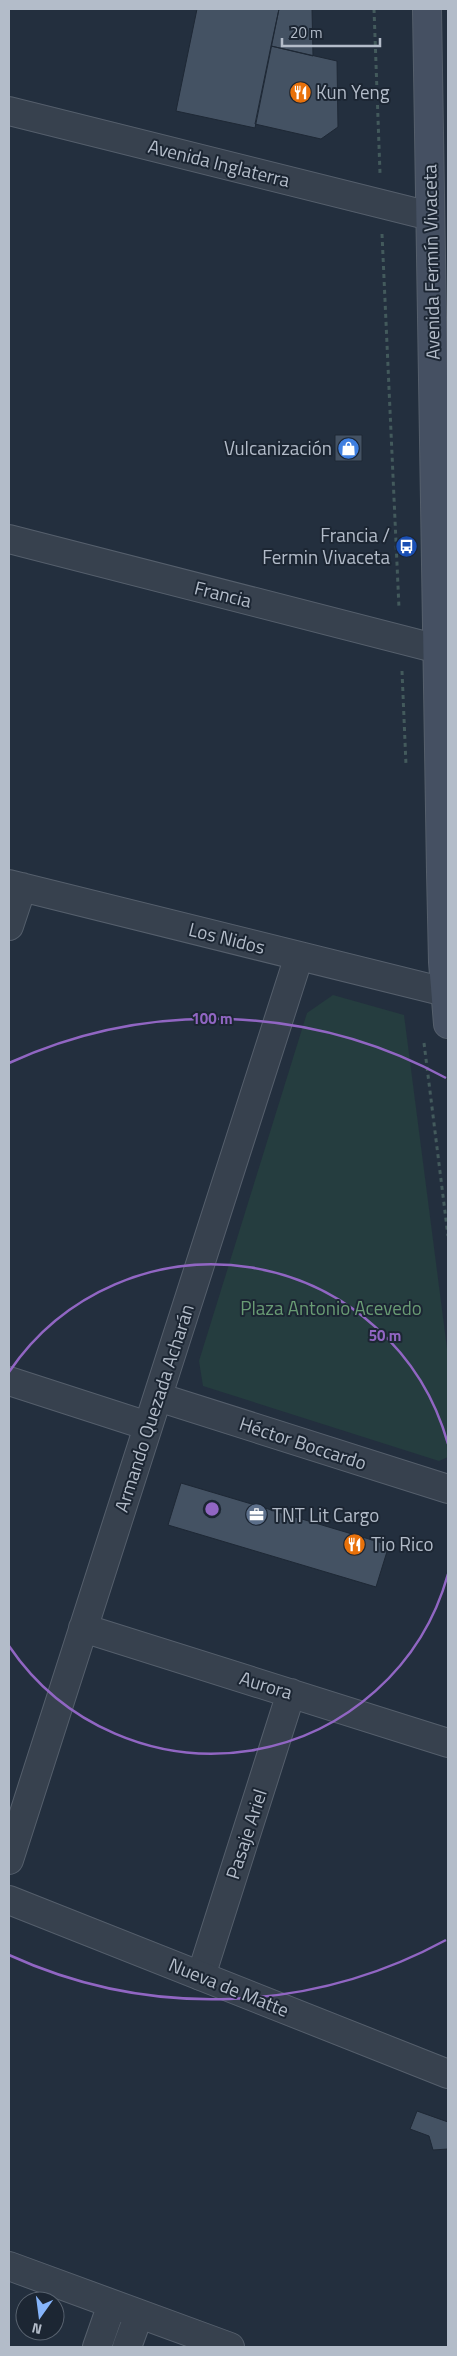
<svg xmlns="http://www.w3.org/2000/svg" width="457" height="2356" font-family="'Titillium Web',sans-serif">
	<rect width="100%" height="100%" fill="#232f3e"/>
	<path fill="#253d3f" d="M333,995L404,1015L448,1356V1457L439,1461L203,1386L199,1361L307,1013Z"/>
	<path fill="#445263" stroke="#1e2835" d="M197,9H279L255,128L176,111Z
		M279,9H312L313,56L271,46Z
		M271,46L337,61L338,127L321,139L255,124Z
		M335,435H362V461H335Z
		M181,1483L389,1545L376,1587L168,1525Z
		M417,2111L448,2122V2149L433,2150L429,2136L410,2129Z"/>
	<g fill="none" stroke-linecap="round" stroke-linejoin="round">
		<defs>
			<path id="minor" d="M9,111L430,216
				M9,539L438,649
				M9,884L445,992
				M9,926L22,887
				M9,1381L148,1426
				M158,1397L448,1489
				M83,1628L448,1743
				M9,1860L299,956
				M201,1976L291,1693
				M9,2266L230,2347
				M97,2347L112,2304
				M127,2347L139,2314"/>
			<path id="tertiary" d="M9,1900L448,2074"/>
			<path id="secondary" d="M427,9L441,872L443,962L448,1024"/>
		</defs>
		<use href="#minor" stroke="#555f6c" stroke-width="30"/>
		<use href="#tertiary" stroke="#555f6c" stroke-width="30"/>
		<use href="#secondary" stroke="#555f6c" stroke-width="30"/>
		<path stroke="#435a5c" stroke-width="3" stroke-dasharray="4 4" stroke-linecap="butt" d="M374,9L380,173
			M382,234L399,608
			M402,671L406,765
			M424,1043L448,1236"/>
		<use href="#minor" stroke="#37414e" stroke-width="28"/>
		<use href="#tertiary" stroke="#37414e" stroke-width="28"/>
		<use href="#secondary" stroke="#455062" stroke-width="28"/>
	</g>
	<g fill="none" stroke="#9166c3" stroke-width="2.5">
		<path d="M448 1574A245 245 0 0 1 9 1646M9 1372A245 245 0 0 1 448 1444"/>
		<path d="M446 1940A490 490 0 0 1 9 1955M9 1063A490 490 0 0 1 446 1078"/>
	</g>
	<defs>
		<symbol id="restaurant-disc" viewBox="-11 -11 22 22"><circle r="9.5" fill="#e8710a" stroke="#1c2633"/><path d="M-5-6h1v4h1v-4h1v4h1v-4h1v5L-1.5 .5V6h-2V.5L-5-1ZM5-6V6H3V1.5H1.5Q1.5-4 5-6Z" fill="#fff"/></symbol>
		<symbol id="shop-disc" viewBox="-11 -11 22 22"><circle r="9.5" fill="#3f7fe0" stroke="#1c2633"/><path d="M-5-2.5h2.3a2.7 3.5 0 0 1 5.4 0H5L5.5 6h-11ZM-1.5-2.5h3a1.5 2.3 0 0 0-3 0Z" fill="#fff"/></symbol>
		<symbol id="bus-disc" viewBox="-11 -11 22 22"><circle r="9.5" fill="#1a4fb4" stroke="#1c2633"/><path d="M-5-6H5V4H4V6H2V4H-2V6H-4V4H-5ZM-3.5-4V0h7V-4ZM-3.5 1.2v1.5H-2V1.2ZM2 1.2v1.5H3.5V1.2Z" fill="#fff"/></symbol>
		<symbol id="office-disc" viewBox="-11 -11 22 22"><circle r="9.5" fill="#5c6f8a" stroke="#1c2633"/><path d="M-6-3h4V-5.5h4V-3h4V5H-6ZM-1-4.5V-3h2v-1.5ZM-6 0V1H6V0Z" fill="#fff"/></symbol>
	</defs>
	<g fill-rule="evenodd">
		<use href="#restaurant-disc" x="288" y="80" width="25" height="25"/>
		<use href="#shop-disc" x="336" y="436" width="25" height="25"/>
		<use href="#bus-disc" x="394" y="534" width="25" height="25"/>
		<use href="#office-disc" x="244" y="1502" width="25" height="25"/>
		<use href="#restaurant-disc" x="342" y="1532" width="25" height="25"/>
	</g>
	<g text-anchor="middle" stroke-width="4" stroke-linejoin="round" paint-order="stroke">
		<g font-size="19" fill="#b3bcc9" stroke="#1c2633" text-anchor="start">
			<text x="316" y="99">Kun Yeng</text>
			<text x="332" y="455" text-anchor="end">Vulcanización</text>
			<text x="390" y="542" text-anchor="end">Francia /<tspan x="390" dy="22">Fermin Vivaceta</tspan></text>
			<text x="272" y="1522">TNT Lit Cargo</text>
			<text x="371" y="1551">Tio Rico</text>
		</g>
		<g font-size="19" fill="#b3bcc9" stroke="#1c2633">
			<text transform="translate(219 163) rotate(14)" y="7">Avenida Inglaterra</text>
			<text transform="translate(431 262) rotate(-91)" y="7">Avenida Fermín Vivaceta</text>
			<text transform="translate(223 594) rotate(14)" y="7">Francia</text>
			<text transform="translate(227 938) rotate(14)" y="7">Los Nidos</text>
			<text transform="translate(154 1408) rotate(-72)" y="7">Armando Quezada Acharán</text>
			<text transform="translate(303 1443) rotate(18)" y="7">Héctor Boccardo</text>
			<text transform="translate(266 1685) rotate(17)" y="7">Aurora</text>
			<text transform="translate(246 1834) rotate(-72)" y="7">Pasaje Ariel</text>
			<text transform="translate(229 1987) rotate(22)" y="7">Nueva de Matte</text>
		</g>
		<g font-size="19" fill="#699b74" stroke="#1c2633">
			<text x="331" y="1315">Plaza Antonio Acevedo</text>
		</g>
	</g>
	<circle cx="212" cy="1509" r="8" fill="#9166c3" stroke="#1c2633" stroke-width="2.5"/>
	<g font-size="15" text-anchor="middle" font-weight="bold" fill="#9166c3" stroke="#1c2633" stroke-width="4" stroke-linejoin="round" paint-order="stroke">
		<text x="212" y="1024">100 m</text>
		<text x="385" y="1341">50 m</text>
	</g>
	<rect width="457" height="2356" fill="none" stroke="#b3bcc9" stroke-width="20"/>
	<g transform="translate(40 2316) rotate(194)"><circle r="24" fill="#1c2633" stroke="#58626f"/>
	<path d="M0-4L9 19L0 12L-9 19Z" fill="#86b5fb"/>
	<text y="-8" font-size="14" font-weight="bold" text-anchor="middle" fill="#b3bcc9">N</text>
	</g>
	<path d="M282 38v8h98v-8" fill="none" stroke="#b3bcc9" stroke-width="2.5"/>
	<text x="290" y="38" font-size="15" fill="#b3bcc9" stroke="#1c2633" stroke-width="4" paint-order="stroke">20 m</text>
</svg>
